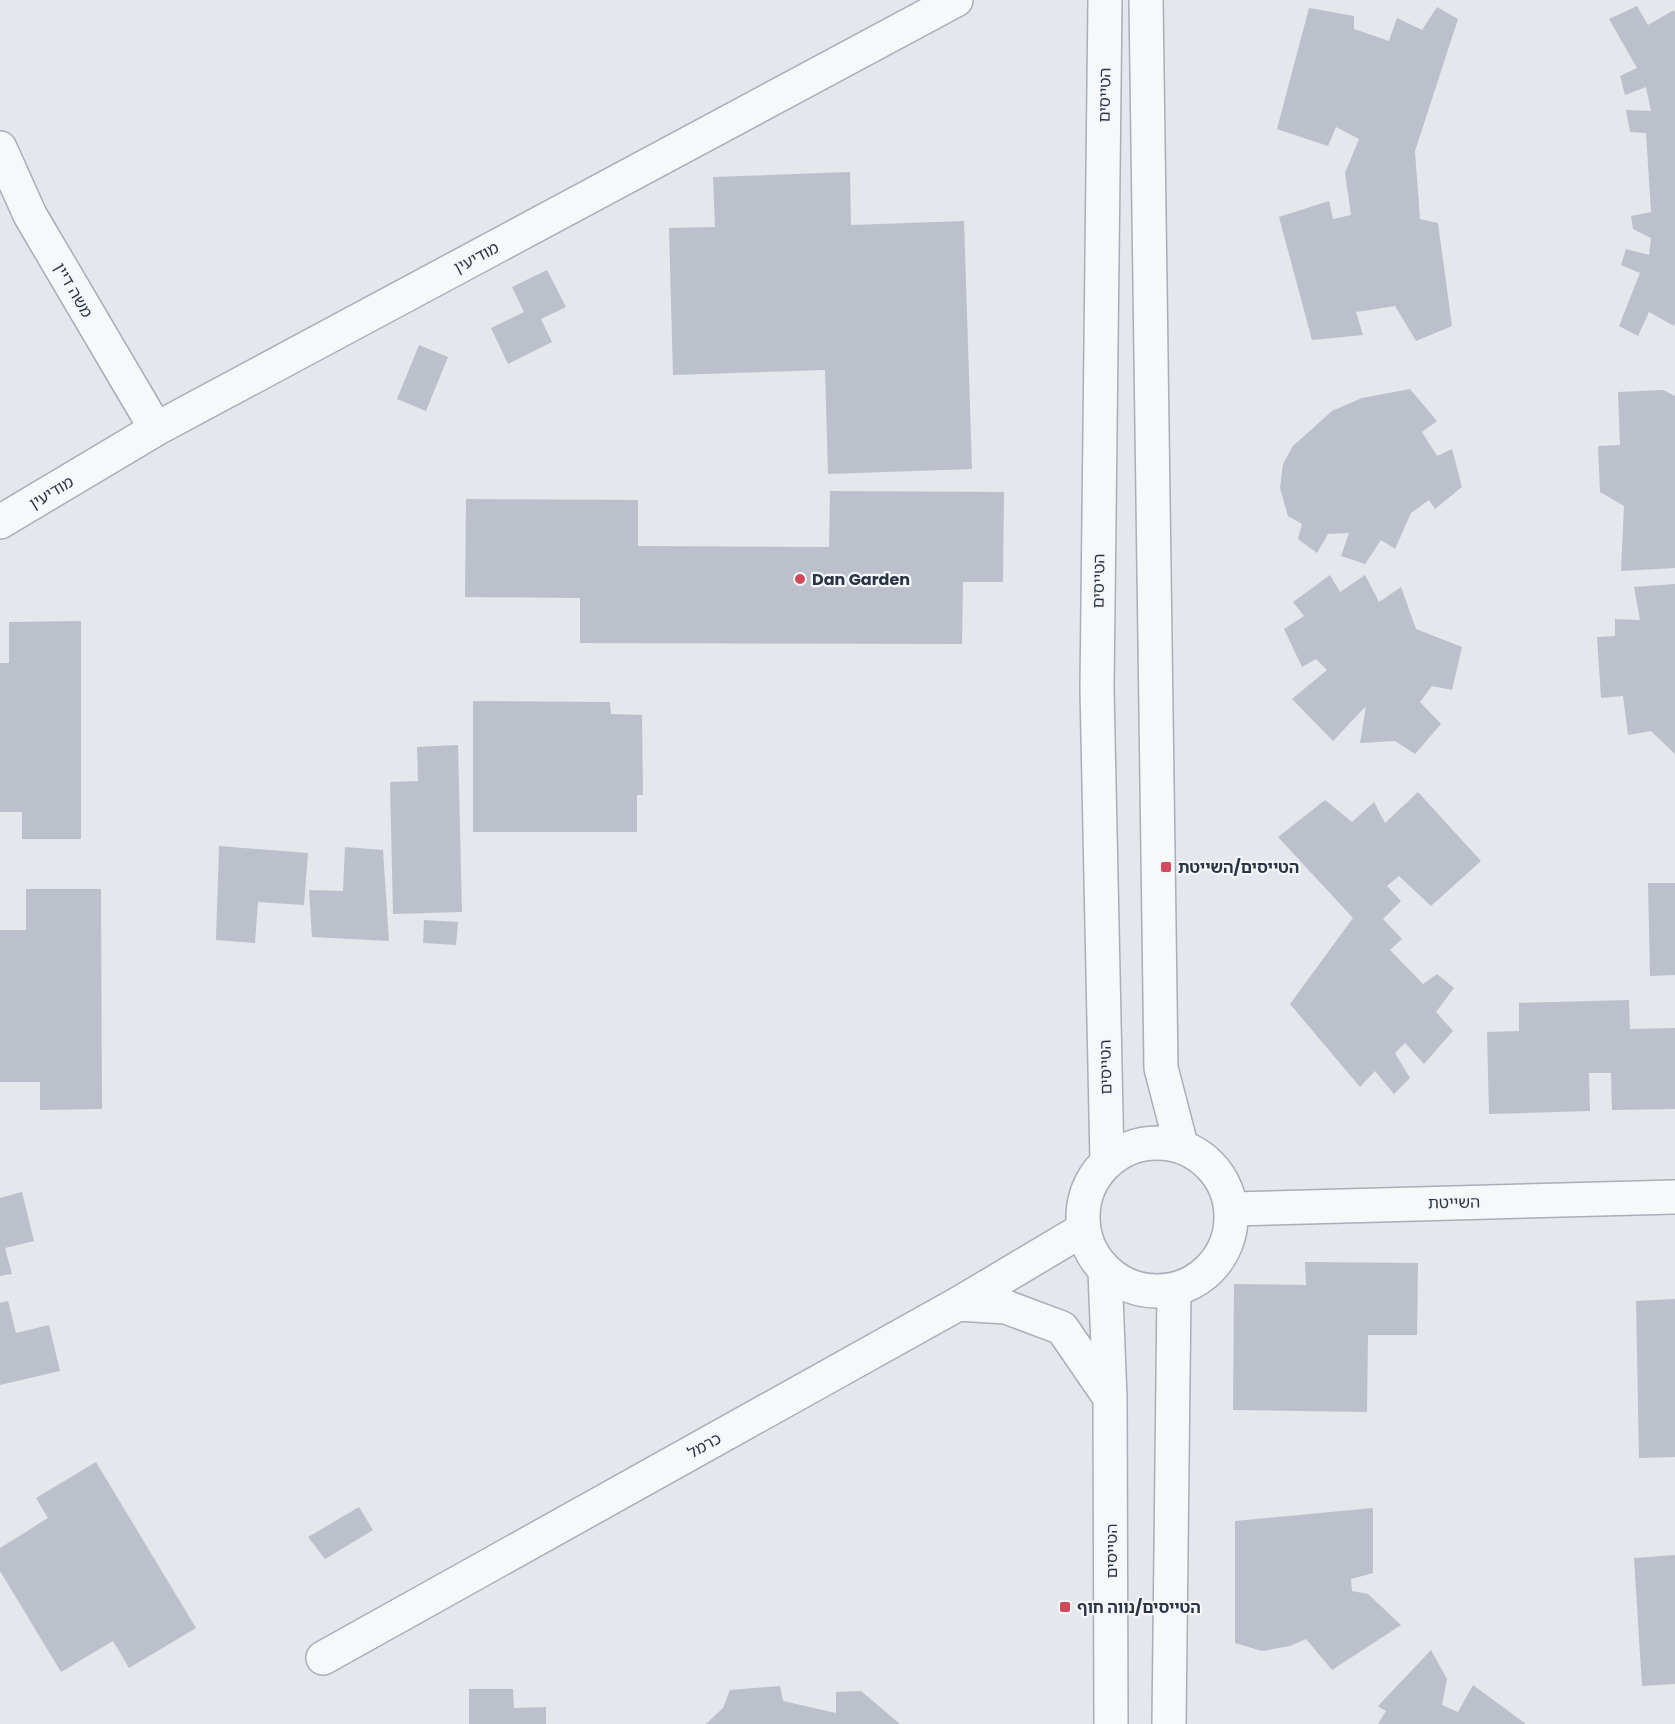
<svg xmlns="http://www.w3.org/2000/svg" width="1675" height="1724" font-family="Poppins,'Noto Sans Hebrew',sans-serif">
	<rect width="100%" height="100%" fill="#e4e7ec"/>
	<path fill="#bbc0ca" d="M1637,6L1648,25L1674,10L1675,13V322L1674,326L1649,312L1638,336L1619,326L1640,273L1621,265L1626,249L1649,255L1651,238L1633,229L1631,216L1651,212L1646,133L1630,132L1626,110L1651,111L1646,87L1625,95L1620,76L1637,68L1609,19Z
		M1437,7L1458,19L1415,151L1420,219L1438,223L1452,326L1416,341L1395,306L1356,312L1363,335L1312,340L1279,217L1329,201L1333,219L1351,215L1345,173L1359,139L1336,127L1328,146L1277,129L1309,8L1354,16V29L1389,41L1397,18L1422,30Z
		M850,172L851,225L964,221L972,469L828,474L825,370L673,375L669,228L715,227L713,177Z
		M547,270L566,307L541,319L552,342L508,364L491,328L524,312L512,287Z
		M419,345L448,357L426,411L397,399Z
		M1410,389L1437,421L1422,432L1437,456L1452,449L1462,487L1435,509L1429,500L1411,513L1395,549L1381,540L1365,564L1341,556L1349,533L1328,534L1317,553L1298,539L1302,524L1288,516L1280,488L1283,464L1293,446L1332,411L1362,398Z
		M1663,390L1675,396V568L1621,571L1624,506L1600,492L1598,446L1620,445L1618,392Z
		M830,491L1004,492L1003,582H963L962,644L580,643V598L465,597L466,499L638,500V546L829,547Z
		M1330,575L1340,592L1365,575L1379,602L1401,587L1416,629L1462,647L1452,690L1432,686L1420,702L1441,724L1415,754L1395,741L1360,743L1366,706L1333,741L1292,699L1327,670L1316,659L1302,667L1284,629L1304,616L1293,602Z
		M1675,584V754L1651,731L1628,735L1623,696L1601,698L1597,637L1615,636V619L1640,620L1634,587Z
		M81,621V839H22V812H0V663H9V622Z
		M473,701L610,702L611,714L642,715L643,795H637V832H473Z
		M458,745L462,912L393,914L390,782L418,781L417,747Z
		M1418,792L1481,861L1431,906L1399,876L1387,886L1401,901L1383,919L1402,939L1390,950L1423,984L1437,974L1454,988L1436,1012L1453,1031L1424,1064L1405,1043L1395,1053L1410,1078L1394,1094L1375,1071L1360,1087L1290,1004L1353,918L1278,837L1325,800L1352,822L1374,802L1385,823Z
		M219,846L308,853L304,905L258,902L255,943L216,940Z
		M345,847L383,850L389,941L312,937L309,890L343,891Z
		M1648,883H1675V975L1650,976Z
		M26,889H101L102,1109L40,1110V1082H0V930H26Z
		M424,920L458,922L456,945L423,943Z
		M1629,1000L1630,1029L1675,1028V1109L1612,1110L1611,1073H1589L1590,1111L1489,1114L1487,1032L1519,1031V1003Z
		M22,1192L34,1241L5,1248L12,1274L0,1276V1198Z
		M1305,1262L1418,1263L1417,1335H1368L1367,1412L1233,1410L1234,1284L1306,1285Z
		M1675,1299V1457L1639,1458L1636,1301Z
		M8,1301L16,1333L49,1325L60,1371L0,1385V1303Z
		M96,1462L196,1628L129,1668L113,1641L61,1672L0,1571V1548L48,1518L36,1498Z
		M359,1507L373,1530L325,1559L308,1537Z
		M1373,1508V1573L1351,1579L1352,1591L1368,1594L1401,1625L1332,1670L1306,1639L1290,1646L1262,1651L1235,1643V1521Z
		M1675,1555V1684L1642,1686L1634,1558Z
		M1431,1650L1447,1679L1442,1705L1458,1712L1473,1685L1526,1724H1378L1386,1711L1378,1706Z
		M780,1686L783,1701L836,1713V1692L861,1691L900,1724H706L723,1708L730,1690Z
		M469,1689H513L514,1708L546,1707V1724H469Z"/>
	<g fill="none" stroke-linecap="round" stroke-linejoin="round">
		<defs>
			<path id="minor" d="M1105,0L1097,689L1107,1162
				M1146,0L1161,1068L1181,1145
				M0,148L30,215L156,429
				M0,522L156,429L956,0
				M1083 1217a74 74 0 1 1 148 0a74 74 0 1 1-148 0Z
				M1233,1209L1675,1197
				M1105,1271L1110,1398L1111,1724
				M958,1304L1006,1307L1062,1328L1110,1398
				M323,1658L958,1304L1084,1229
				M1169,1724L1174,1291"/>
		</defs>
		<use href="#minor" stroke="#a9aeb7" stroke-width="36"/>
		<use href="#minor" stroke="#f7f8fa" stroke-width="33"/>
	</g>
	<g fill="#d1495b" stroke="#f4f6f9" stroke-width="2">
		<circle cx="800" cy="579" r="6"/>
		<rect x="1160" y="861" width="12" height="12" rx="3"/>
		<rect x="1059" y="1601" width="12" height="12" rx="3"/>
	</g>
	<g text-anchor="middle" stroke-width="4.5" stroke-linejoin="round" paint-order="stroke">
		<g font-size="16" fill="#2b3445" stroke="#f4f6f9">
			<text transform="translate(1104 95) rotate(-89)" y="6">הטייסים</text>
			<text transform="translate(476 257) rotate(-28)" y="6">מודיעין</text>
			<text transform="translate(74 290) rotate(60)" y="6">משה דיין</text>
			<text transform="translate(51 492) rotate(-31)" y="6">מודיעין</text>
			<text transform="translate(1098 581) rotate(-89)" y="6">הטייסים</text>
			<text transform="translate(1105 1067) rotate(-91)" y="6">הטייסים</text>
			<text transform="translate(1454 1202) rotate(-1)" y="6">השייטת</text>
			<text transform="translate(704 1445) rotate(-29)" y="6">כרמל</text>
			<text transform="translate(1111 1551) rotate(-90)" y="6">הטייסים</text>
		</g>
		<g font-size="16" font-weight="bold" fill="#2b3445" stroke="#f4f6f9" text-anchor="start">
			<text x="812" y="585">Dan Garden</text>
			<text x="1178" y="873">הטייסים/השייטת</text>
			<text x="1077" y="1613">הטייסים/נווה חוף</text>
		</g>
	</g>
</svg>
